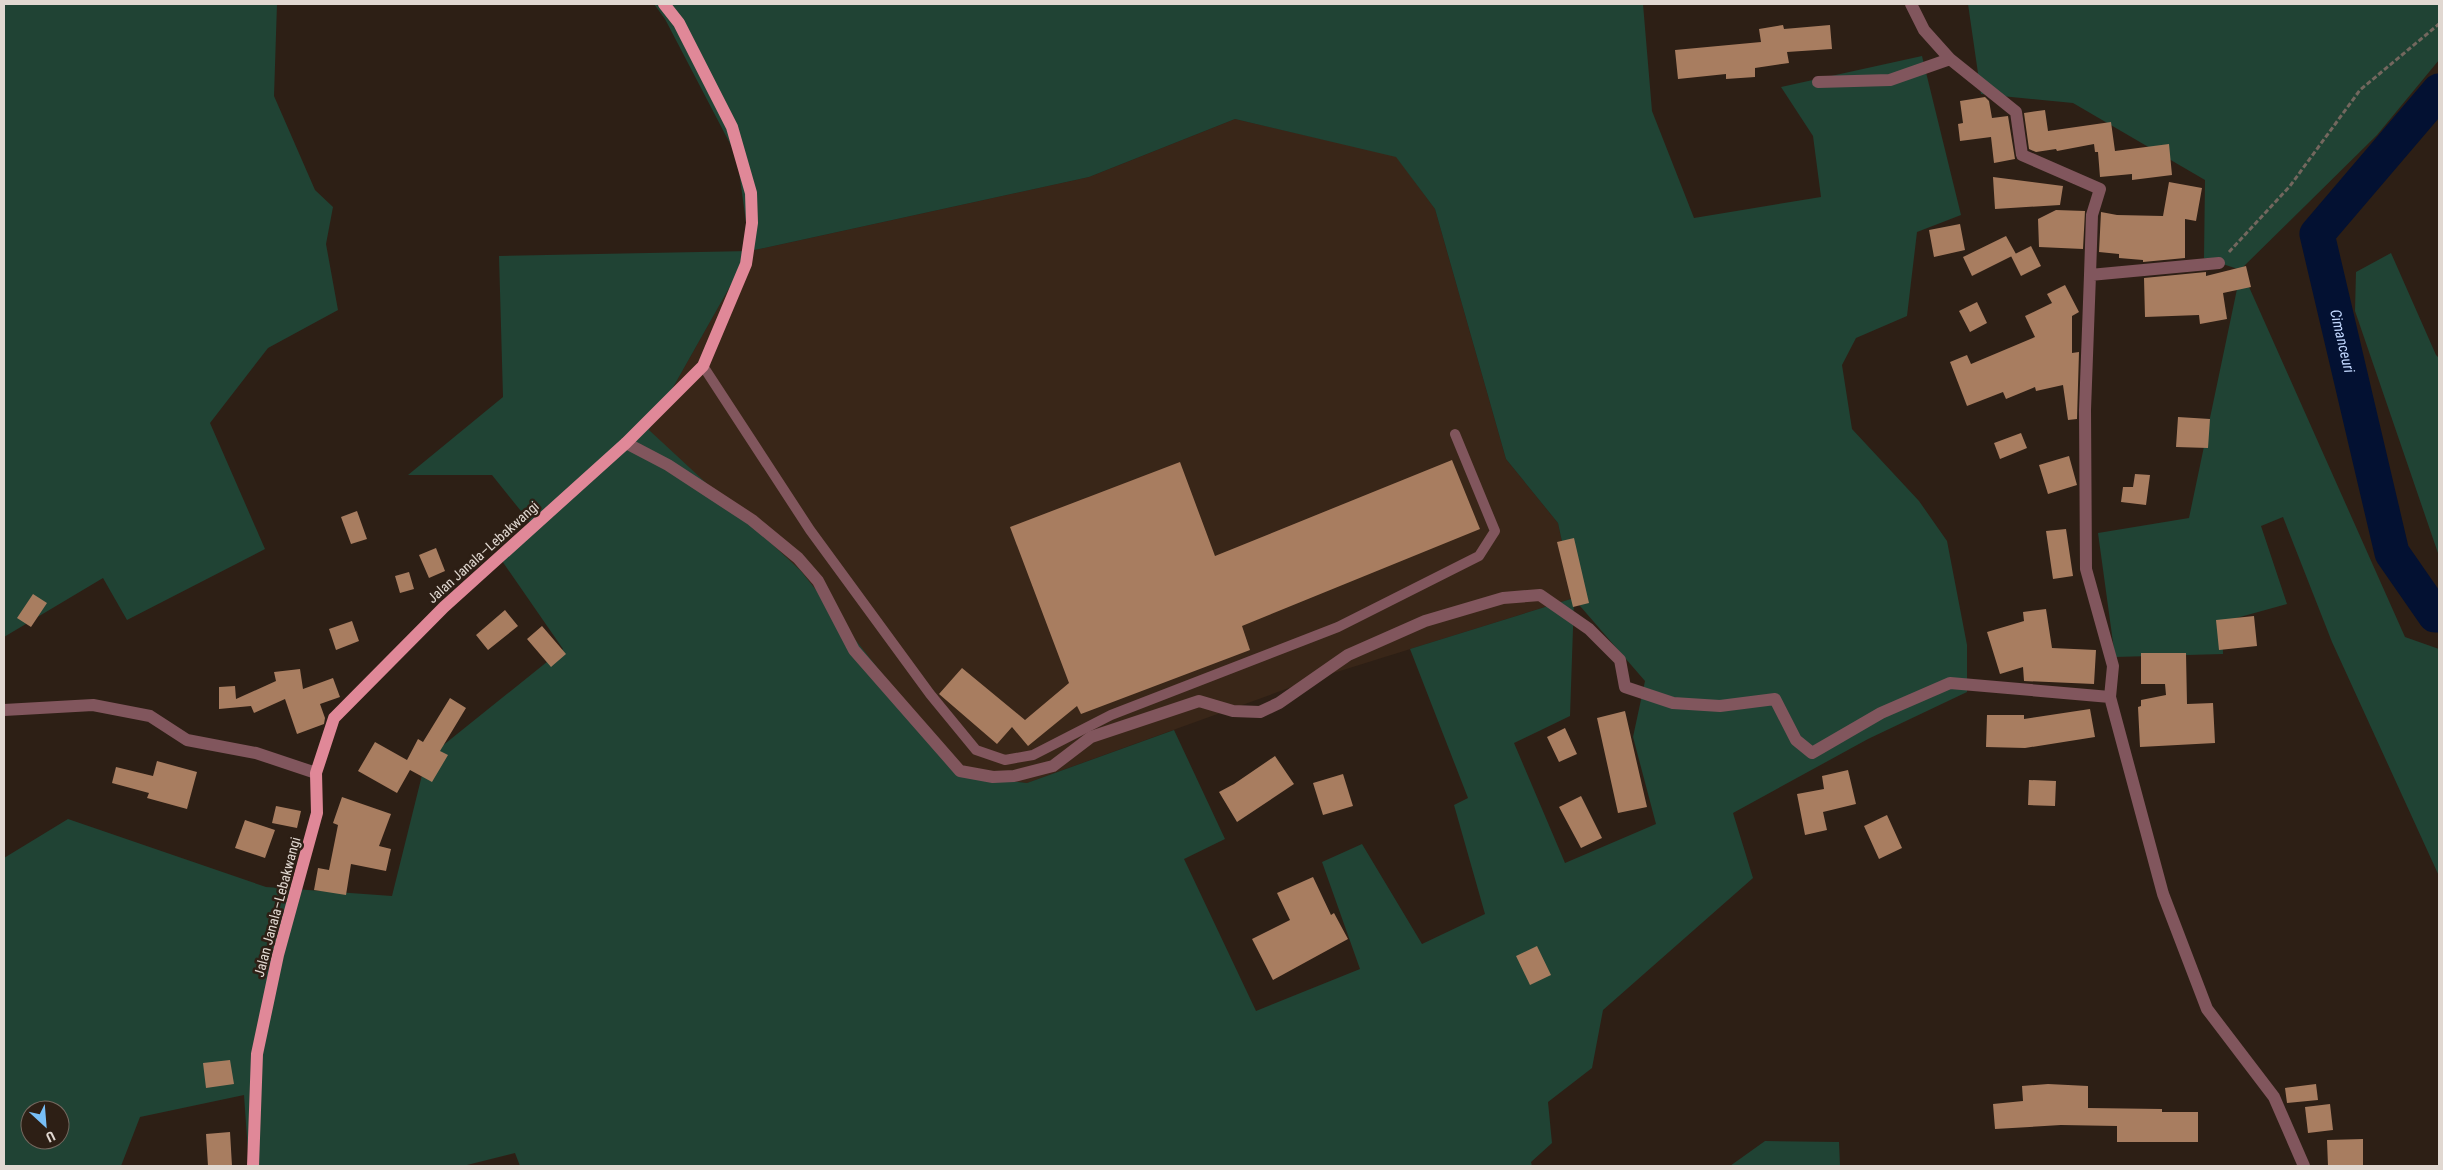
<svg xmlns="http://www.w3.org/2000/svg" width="2443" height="1170" font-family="'Roboto Condensed',sans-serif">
	<rect width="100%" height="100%" fill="#2d1f15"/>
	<path fill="#392618" d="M1235,119L1396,156L1435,209L1506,459L1558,523L1574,598L1311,680L1027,783L977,777L940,746L649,430L750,251L1089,177Z"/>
	<path fill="#204334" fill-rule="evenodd" d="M4,4H277L274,96L315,190L333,207L326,244L338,310L268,348L210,423L265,549L127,620L103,578L4,637Z
		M654,4H1643L1652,111L1694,218L1821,197L1813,136L1781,87L1922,56L1961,215L1917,232L1907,316L1856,338L1842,365L1852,429L1919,501L1947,541L1967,645V692L1868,739L1733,813L1753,878L1603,1010L1592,1068L1548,1102L1552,1143L1531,1162L1532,1166H520L515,1153L463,1166H249L244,1095L140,1117L121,1166H4V858L68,819L266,887L392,896L426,759L563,649L500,558L533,526L492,475H408L503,397L499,256L750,251L737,157L665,19ZM1235,119L1396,157L1435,209L1506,459L1558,523L1574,598L1410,649L1468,798L1454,805L1485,914L1422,944L1362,844L1322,862L1360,969L1256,1011L1184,859L1225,839L1174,730L1027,783L977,777L940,747L801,571L649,430L750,251L1089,177ZM1574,599L1645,681L1633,737L1656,824L1565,863L1514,743L1570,716ZM30,1110H60V1140H30Z
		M1968,4H2439V60L2377,135L2241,269L2405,637L2439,649V876L2332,642L2283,517L2261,526L2287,604L2222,622L2223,654L2115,657L2098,533L2189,518L2241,270L2204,258L2205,180L2073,103L1981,94Z
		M2391,253L2436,355L2439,358V556L2355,311L2356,272Z
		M1765,1141L1839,1142L1840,1166H1730Z"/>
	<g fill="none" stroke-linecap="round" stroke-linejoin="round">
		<path stroke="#031132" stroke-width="35" id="s1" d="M2439,91L2317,234L2392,553L2435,615H2439"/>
	</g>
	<path fill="#a87d60" d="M1783,25L1784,29L1830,25L1832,49L1787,52L1789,63L1755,68V77L1726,79V74L1678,79L1675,50L1761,42L1759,29Z
		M1985,97L1989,101L1992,118L2008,116L2015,159L1994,163L1991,137L1960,141L1958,124L1963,123L1960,101Z
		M2045,110L2048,131L2111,122L2115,151L2169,144L2172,175L2132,180V174L2100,177L2098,152H2095L2094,144L2057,151L2056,149L2036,152L2029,149L2024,113Z
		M1993,177L2063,186L2060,205L1995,209Z
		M2169,182L2202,188L2196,221L2185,219V258L2143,262V260L2119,258V254L2099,252L2101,212L2117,215L2163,216Z
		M2056,210L2085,211L2083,249L2039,247L2038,219Z
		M1960,224L1965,250L1934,257L1929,230Z
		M2006,236L2016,254L1972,276L1963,257Z
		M2031,246L2041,266L2021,276L2011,256Z
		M2246,266L2251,287L2223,293L2227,319L2200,324L2199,315L2145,317L2144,278L2206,272V276Z
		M2065,285L2079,312L2072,316V353L2079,352L2077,419L2068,420L2063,385L2036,391L2035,387L2006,399L2003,392L1967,406L1950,362L1967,355L1971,364L2035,337L2025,316L2052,303L2047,294Z
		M1977,302L1987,323L1970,332L1959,311Z
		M2178,417L2210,419L2208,448L2176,447Z
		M2021,433L2027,448L2000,459L1994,443Z
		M2069,456L2077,485L2048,494L2039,465Z
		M1452,460L1480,529L1242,626L1250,650L1081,714L1077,706L1028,746L1012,727L997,744L939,694L962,668L1025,720L1069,683L1010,527L1180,462L1215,556Z
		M2135,474L2150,475L2146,505L2121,502L2123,487H2133Z
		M357,511L367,539L351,544L341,517Z
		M2066,529L2073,576L2053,579L2046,531Z
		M1574,538L1589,603L1573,607L1557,542Z
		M436,548L445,571L429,578L419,555Z
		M409,572L414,589L400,593L395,576Z
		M33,594L47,603L31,627L17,618Z
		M2046,609L2052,648L2096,650L2094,684L2024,681L2023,667L2000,674L1987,632L2024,621L2023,612Z
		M505,610L518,626L488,650L476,635Z
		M2254,616L2257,646L2219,650L2216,620Z
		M352,621L359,641L336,650L329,629Z
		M542,626L566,654L551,667L527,639Z
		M2141,653H2186L2187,704L2213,703L2215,743L2140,747L2138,707L2141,706V700L2166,695L2165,684H2141Z
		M300,669L303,689L333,678L340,697L320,704L325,718L324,724L297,734L285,699L254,713L251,706L219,709V687L235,686L236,699L276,681L274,672Z
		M450,698L466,708L440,751L448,755L432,782L410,770L397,793L358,771L375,742L407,760L418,739L423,742Z
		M2090,709L2095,737L2025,748L1986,747L1987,715H2024V719Z
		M1625,711L1647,807L1618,813L1597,718Z
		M1565,728L1577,754L1559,762L1547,737Z
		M1275,756L1294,784L1237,822L1219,792L1234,784Z
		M157,761L197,772L187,809L147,798L149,793L112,783L116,767L153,776Z
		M1848,770L1856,804L1823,812L1827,830L1805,835L1797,794L1824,789L1822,776Z
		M1343,774L1353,806L1323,815L1313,783Z
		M2029,780L2056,781L2055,806L2028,805Z
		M1581,796L1602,838L1581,848L1559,807Z
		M342,797L391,814L379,846L391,849L386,871L351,864L346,895L314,890L318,868L329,870L338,825L333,823Z
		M276,806L301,811L297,828L272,823Z
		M1887,815L1902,848L1879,859L1864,826Z
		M245,820L275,830L265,858L235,848Z
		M1313,877L1331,915L1334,913L1348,939L1273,980L1252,939L1290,920L1277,893Z
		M1537,946L1551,975L1530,985L1516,956Z
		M230,1060L234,1084L206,1088L203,1063Z
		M2048,1084L2088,1086V1108L2162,1109V1112H2198V1142H2117V1126L2061,1125L1995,1129L1993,1104L2023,1101L2022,1086Z
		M2316,1084L2318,1100L2287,1103L2285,1088Z
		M2330,1104L2333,1130L2308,1133L2305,1107Z
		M230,1132L232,1166H208L206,1134Z
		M2363,1139V1166H2328L2327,1140Z"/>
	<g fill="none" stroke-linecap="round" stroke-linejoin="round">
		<path stroke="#73675e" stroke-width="3" stroke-dasharray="5 2.5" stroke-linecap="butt" d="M2229,252L2290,186L2360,90L2439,24"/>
		<path stroke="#81565d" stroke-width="10" d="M703,366L810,530L930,694L976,750L1005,760L1033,755L1111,715L1338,627L1479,556L1495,531L1455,434"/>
		<path stroke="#81565d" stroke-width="12" d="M1911,4L1924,30L1950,59L2016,112L2022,155L2100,189L2092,215L2090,275L2085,410L2086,569L2113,666L2110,697L2163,894L2207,1009L2274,1097L2304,1166
			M1818,82L1890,80L1950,59
			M2090,275L2219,263
			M626,443L668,465L752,520L798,558L818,581L854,650L960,771L993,777L1014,776L1053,766L1091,737L1199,701L1233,711L1260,712L1279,703L1348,655L1425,621L1503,598L1540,595L1589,629L1620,660L1625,687L1673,703L1720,706L1775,699L1796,740L1812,753L1881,713L1950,683L2110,697
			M4,710L93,705L150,716L187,740L256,753L316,773"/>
		<path stroke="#e08898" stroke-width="12" d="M253,1166L257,1054L278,955L317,813L316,773L334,718L444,607L626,443L703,366L746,264L752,223L751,193L732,127L679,23L664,4"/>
	</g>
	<g text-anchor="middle" stroke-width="5" stroke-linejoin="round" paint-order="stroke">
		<g font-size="14" fill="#e1d8d1" stroke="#2d1f15">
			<text transform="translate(483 552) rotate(-42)" y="5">Jalan Janala–Lebakwangi</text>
			<text transform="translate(277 907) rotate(-75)" y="5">Jalan Janala–Lebakwangi</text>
		</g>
		<g font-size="15" font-style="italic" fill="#c2d8ff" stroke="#2d1f15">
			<text dy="5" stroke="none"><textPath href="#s1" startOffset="298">Cimanceuri</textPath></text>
		</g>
	</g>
	<rect width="2443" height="1170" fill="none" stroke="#e1d8d1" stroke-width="10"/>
	<g transform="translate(45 1125) rotate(154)"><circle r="24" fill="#2d1f15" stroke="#756960"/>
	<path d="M0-4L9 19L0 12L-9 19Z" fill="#78bff7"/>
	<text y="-8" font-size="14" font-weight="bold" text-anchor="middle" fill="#e1d8d1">U</text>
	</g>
</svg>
